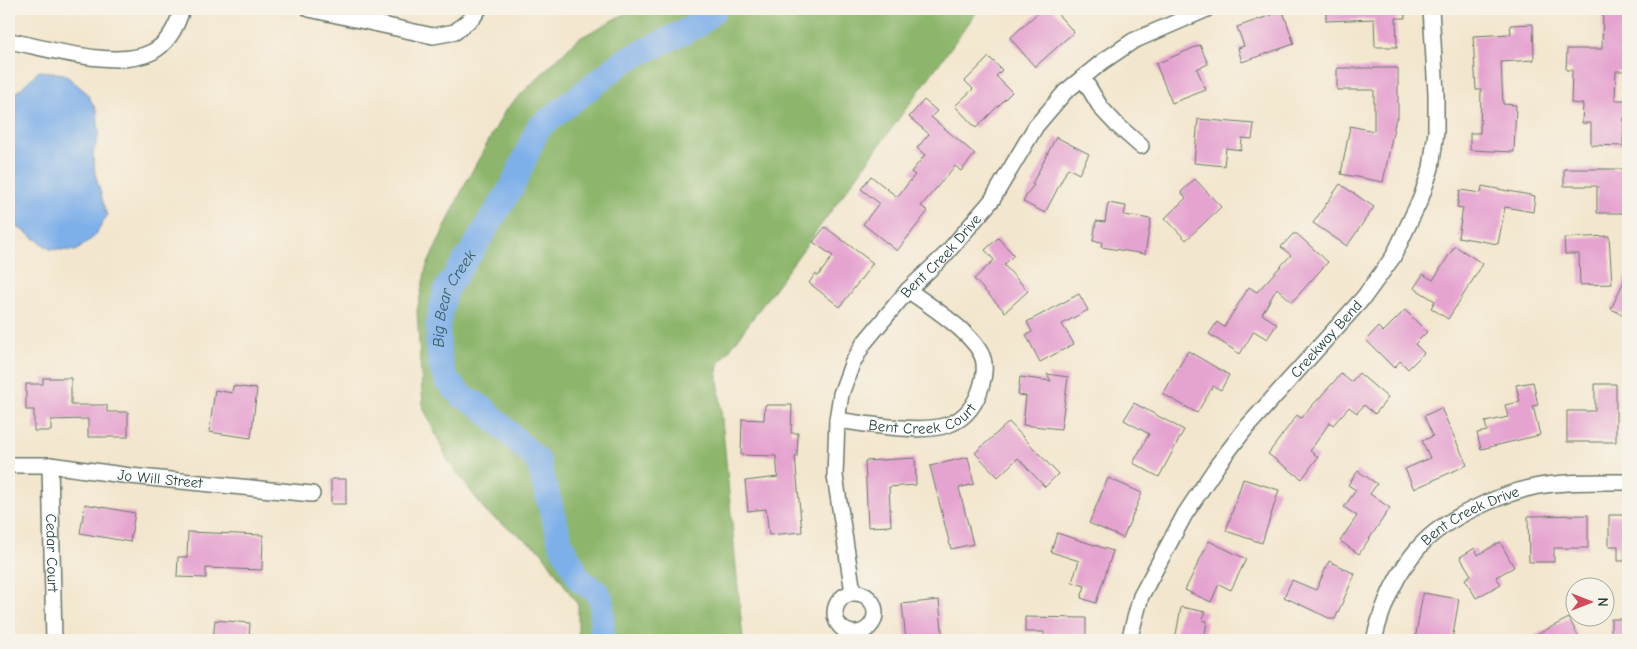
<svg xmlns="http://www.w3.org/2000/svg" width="1637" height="649" font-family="'Comic Neue',sans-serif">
	<rect width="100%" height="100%" fill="#f7f3e8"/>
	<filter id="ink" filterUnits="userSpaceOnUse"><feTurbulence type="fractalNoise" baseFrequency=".02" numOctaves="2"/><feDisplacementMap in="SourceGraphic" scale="10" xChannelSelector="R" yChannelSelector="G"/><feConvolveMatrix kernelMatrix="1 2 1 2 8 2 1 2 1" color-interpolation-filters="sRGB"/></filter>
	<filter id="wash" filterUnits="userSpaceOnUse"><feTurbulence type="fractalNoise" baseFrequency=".0096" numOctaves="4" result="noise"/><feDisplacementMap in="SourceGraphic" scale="20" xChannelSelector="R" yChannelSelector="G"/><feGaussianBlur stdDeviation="1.12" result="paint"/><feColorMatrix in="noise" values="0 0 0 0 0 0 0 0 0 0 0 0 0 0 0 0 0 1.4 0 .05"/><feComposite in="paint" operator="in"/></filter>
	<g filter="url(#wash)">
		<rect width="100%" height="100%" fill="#f3e6ce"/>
		<path fill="#8db66c" stroke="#567a50" d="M634,9H979L717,367L743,640H578V605L541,551L487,513L447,459L423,407L417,311L426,268L464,186L506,109L576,40Z"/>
		<path fill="#7dafe9" stroke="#4e768e" d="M39,71L64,74L86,92L97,111L99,134L93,154L95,174L107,216L95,236L76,251L50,249L9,221V106L15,94Z"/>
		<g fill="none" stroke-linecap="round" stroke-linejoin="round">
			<path stroke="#7dafe9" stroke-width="25" id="s1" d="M602,640V601L596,591L580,580L561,544L538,461L483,408L462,396L447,381L441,366L438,348V323L446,289L471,252L513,185L538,128L624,61L698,25L715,9"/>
		</g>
		<g id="blocks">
			<path fill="#e5a3d0" d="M1042,9H1053L1074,32L1035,67L1010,38Z
				M1326,9H1404L1405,18H1396L1397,47H1375L1374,19L1326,21Z
				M1603,9H1625V20H1628L1627,71H1616L1615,100H1628V118H1624L1623,146L1591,145V123H1582L1583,104L1571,103L1572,70H1566L1567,49H1602Z
				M1283,11L1294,44L1242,62L1238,48L1244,46L1237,27Z
				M1533,24L1534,60L1501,62L1503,104L1516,105L1514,152L1470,150V133H1480L1481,90H1476L1473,36L1511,34L1510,25Z
				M1200,45L1208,64L1197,69L1206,90L1172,103L1156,64Z
				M989,57L1002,70L996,76L1012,92L976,128L955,106L973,89L965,81Z
				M1337,68H1398V118H1396L1383,182L1341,174L1350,126L1374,131V90H1337Z
				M924,100L937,111L931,117L975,154L961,171L955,166L921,206L928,211L897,251L863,224L879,203L861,189L871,176L897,197L915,175L911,172L925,155L917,148L929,134L909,117Z
				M1198,119L1254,124L1252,139L1242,138L1241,150L1226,148L1224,166L1194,163Z
				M1056,137L1089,154L1079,174L1068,168L1045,213L1023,202L1029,191L1034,185L1032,184Z
				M1564,169H1625V213H1597V186H1564Z
				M1195,179L1221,207L1186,240L1165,218L1186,198L1181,192Z
				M1340,184L1374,207L1347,246L1313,223Z
				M1482,186L1535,196L1533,212L1505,207L1498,244L1458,237L1463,208L1457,207L1460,190L1481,193Z
				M1108,203L1126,206L1124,215L1151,219L1145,254L1101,247L1102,242L1093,241L1096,221L1105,222Z
				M825,227L873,263L840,307L809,283L815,274L818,276L833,256L813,242Z
				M1293,234H1297L1328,262L1292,302L1277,288L1262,314L1277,324L1267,339L1254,331L1240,354L1209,334L1217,322L1224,327L1249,287L1257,292L1291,255L1281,247Z
				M1609,236L1612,284L1580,285L1579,254H1565L1564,238Z
				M998,238L1014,255L1004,265L1028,291L1005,312L974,279L994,260L985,250Z
				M1455,246L1483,264L1448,319L1431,308L1435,301L1414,288L1423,274L1433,280Z
				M1628,272V317L1611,309Z
				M1079,294L1088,310L1062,324L1074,344L1040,362L1026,335L1032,332L1027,322Z
				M1405,310L1427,332L1415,344L1424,353L1408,369L1400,361L1394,368L1366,340L1378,327L1383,332Z
				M1188,351L1229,375L1221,390L1213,386L1197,413L1163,394Z
				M1359,373L1388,398L1375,414L1364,405L1357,413L1349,407L1333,425L1330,422L1310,451L1318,457L1302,479L1268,454L1297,415L1301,418L1341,374L1351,382Z
				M1047,374L1068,377L1061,429L1023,425L1026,396L1018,395L1020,377L1051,381Z
				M43,378H71V405H107V412H128V437H88V419L51,420V431H34V410H26V384H43Z
				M1533,382L1538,405L1533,406L1540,435L1481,449L1477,433L1487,431L1485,422L1508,417L1505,405L1520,402L1516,385Z
				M1595,384H1616V442H1567V411H1595Z
				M233,386L257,389L251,438L209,432L215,390L232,393Z
				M1134,403L1184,430L1159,477L1133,463L1149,434L1124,420Z
				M765,405H792L791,433H798L797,457H795L802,532L769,535L766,509L748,511L745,481L778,477L776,456L741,455L742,419L764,420Z
				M1441,408L1467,465L1414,489L1405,469L1430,458L1422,441L1433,436L1424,416Z
				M1009,422L1058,474L1045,487L1018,458L998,477L975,453Z
				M968,457L974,484L959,488L973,544L951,549L930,466Z
				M915,458L916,485L889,487L891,526L868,527L865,461Z
				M1358,471L1377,484L1370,494L1390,508L1359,554L1340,541L1357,516L1344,507L1356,490L1348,485Z
				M1108,478L1142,493L1123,538L1089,523Z
				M331,479H346V504H331Z
				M1243,479L1279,490L1262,543L1226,531Z
				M85,504L135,513L130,542L80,533Z
				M1588,515V548H1554V562H1529L1528,516Z
				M1609,515H1628V561H1618V546H1609Z
				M188,532L263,535L262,570L206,568V578L177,577L178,557H187Z
				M1057,533L1113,551L1096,603L1081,598L1085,586L1072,582L1079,561L1051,552Z
				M1209,541L1246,559L1231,590L1219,584L1211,602L1185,590Z
				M1500,542L1514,567L1496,577L1501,584L1476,598L1465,579L1471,575L1460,557L1475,548L1478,555Z
				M1329,561L1355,574L1335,619H1331L1284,597L1292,580L1316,590Z
				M1423,593L1459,599L1452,640H1415Z
				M939,600L943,640H906L902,604Z
				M1181,607L1206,612L1202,620L1207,621L1204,640H1175Z
				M1025,617L1086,618V640H1044V632H1025Z
				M1569,618L1580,640H1526Z
				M1611,619H1628V640H1611Z
				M215,620L250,623L249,640H213Z"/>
		</g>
	</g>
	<g filter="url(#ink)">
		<use href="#blocks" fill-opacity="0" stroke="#69786a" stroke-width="1"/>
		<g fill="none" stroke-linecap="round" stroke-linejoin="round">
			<defs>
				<g id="minor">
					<path d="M309,9L433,36L455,32L474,16L479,9"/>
					<path d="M9,41C47,48 117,70 152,52C169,43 177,26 182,9"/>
					<path d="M1083,78L1101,108L1117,125L1141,146"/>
					<path id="s2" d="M837,420C867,424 919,434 947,425C963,420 973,408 979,393C982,385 985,372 984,363C981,337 928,305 908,290"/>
					<path id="s3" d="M9,465H50L130,476L312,494"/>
					<path id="s4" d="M50,465L54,640"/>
					<path id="s5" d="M853,592L835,476L837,420L841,394L852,364L864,343L908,290L945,255L992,200L1036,126L1065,92L1102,62L1133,41L1207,9"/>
					<circle cx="855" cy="613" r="20"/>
					<path id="s6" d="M1129,640L1141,596L1185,514L1219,463L1246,428L1364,297L1393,257L1421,198L1431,168L1436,132V93L1431,9"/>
					<path id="s7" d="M1374,640C1382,606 1397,572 1420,546C1445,518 1498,495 1534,487C1563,481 1598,482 1628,482"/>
				</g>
			</defs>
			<use href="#minor" stroke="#69786a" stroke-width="18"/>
			<use href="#minor" stroke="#fff" stroke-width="15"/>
		</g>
	</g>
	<g text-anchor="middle" stroke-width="4.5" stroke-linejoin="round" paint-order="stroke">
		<g font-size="15" fill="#1f3d34" stroke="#f7f3e8">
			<text dy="5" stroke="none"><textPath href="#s5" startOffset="372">Bent Creek Drive</textPath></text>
			<text dy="5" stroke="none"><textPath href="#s6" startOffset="364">Creekway Bend</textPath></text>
			<text dy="5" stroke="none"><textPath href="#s2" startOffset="88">Bent Creek Court</textPath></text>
			<text dy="5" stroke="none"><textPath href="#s3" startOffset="152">Jo Will Street</textPath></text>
			<text dy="5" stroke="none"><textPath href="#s7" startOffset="165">Bent Creek Drive</textPath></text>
			<text dy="5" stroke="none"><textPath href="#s4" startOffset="88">Cedar Court</textPath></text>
		</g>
		<g font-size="16" font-style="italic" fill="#365a61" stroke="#f7f3e8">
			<text dy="6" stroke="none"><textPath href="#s1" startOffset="406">Big Bear Creek</textPath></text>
		</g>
	</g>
	<rect width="1637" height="649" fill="none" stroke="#f7f3e8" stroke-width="30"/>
	<g transform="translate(1590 602) rotate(90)"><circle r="24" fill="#f7f3e8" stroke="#a1aaa0"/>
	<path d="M0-4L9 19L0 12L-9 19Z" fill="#d1495b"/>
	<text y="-8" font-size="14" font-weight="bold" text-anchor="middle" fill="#1f3d34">N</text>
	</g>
</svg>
